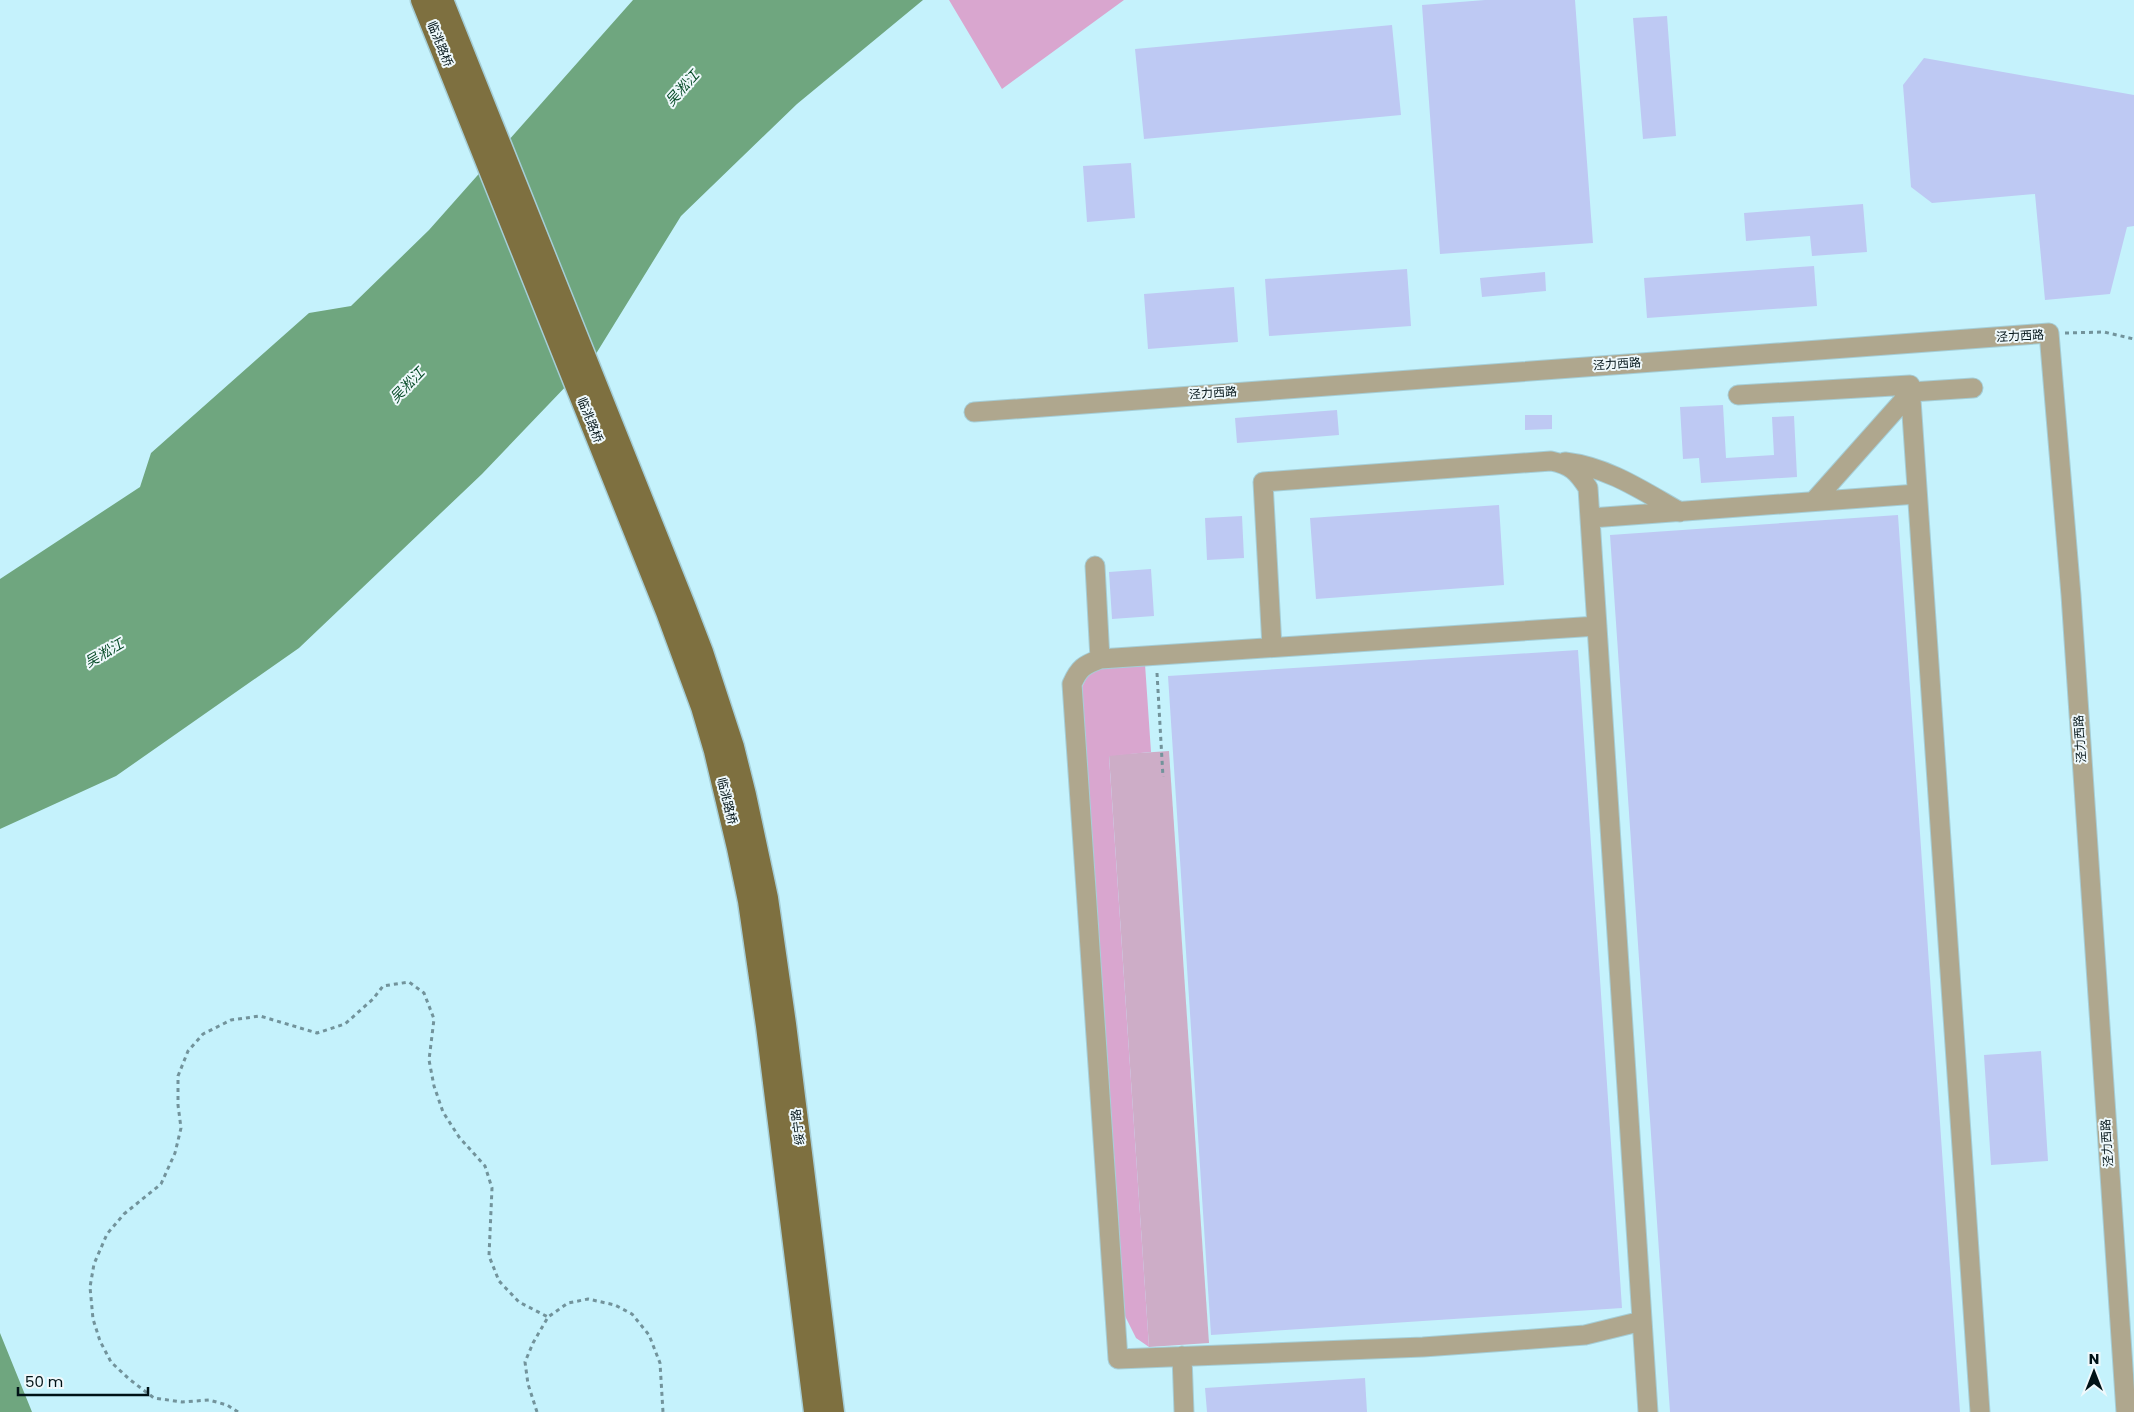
<svg xmlns="http://www.w3.org/2000/svg" width="2134" height="1412" font-family="Poppins,'Noto Sans SC',sans-serif">
	<rect width="100%" height="100%" fill="#c5f2fc"/>
	<path fill="#cdadc7" d="M1169,751L1209,1343L1149,1347L1109,755Z"/>
	<path fill="#d9a6cf" d="M949,0H1124L1002,89Z
		M1145,664L1151,752L1109,756L1149,1347L1136,1338L1125,1316L1082,687L1088,675L1098,668Z"/>
	<path fill="#6fa67f" d="M633,0H923L797,104L681,216L594,357L482,474L299,648L116,776L0,829V579L140,487L151,453L309,313L351,306L429,230Z
		M0,1333L30,1407L32,1412H0Z"/>
	<path fill="#bec9f3" d="M1485,0H1575L1593,243L1440,254L1422,5Z
		M1667,16L1676,136L1643,139L1633,18Z
		M1392,25L1401,115L1144,139L1135,49Z
		M1924,58L2134,95V226L2127,227L2110,294L2045,300L2035,194L1932,203L1911,187L1903,85Z
		M1131,163L1135,218L1087,222L1083,166Z
		M1863,204L1867,252L1812,256L1810,236L1746,241L1744,213Z
		M1814,266L1817,306L1647,318L1644,278Z
		M1407,269L1411,326L1269,336L1265,279Z
		M1545,272L1546,291L1482,297L1480,278Z
		M1234,287L1238,342L1148,349L1144,294Z
		M1723,405L1726,458L1774,455L1772,417L1794,416L1797,477L1701,483L1699,458L1683,459L1680,407Z
		M1337,410L1339,435L1237,443L1235,418Z
		M1525,415H1552V429L1525,430Z
		M1499,505L1504,585L1316,599L1310,518Z
		M1898,515L1960,1412H1670L1610,535Z
		M1242,516L1244,558L1207,560L1205,518Z
		M1151,569L1154,616L1112,619L1109,572Z
		M1578,650L1622,1308L1211,1335L1168,676Z
		M2041,1051L2048,1161L1991,1165L1984,1055Z
		M1365,1378L1367,1412H1207L1205,1388Z"/>
	<g fill="none" stroke-linecap="round" stroke-linejoin="round">
		<defs>
			<path id="minor" d="M1738,395L1910,385L1980,1412
				M974,412L2049,333L2071,595L2126,1412
				M1565,462C1608,467 1643,491 1680,512
				M1814,501L1911,392L1973,388
				M1591,518L1917,494
				M1095,566L1100,659
				M1597,626L1100,659C1084,665 1079,668 1072,684L1118,1359L1423,1347L1507,1341L1585,1335L1642,1321
				M1272,647L1263,482L1551,461C1571,465 1577,471 1588,488L1648,1412
				M1182,1356L1184,1412"/>
			<path id="major" d="M422,0L667,612L702,707L715,751L738,848L749,901L767,1026L815,1412
				M442,0L684,605L702,652L733,747L745,795L767,898L785,1024L833,1412"/>
		</defs>
		<use href="#minor" stroke="#a5ced7" stroke-width="21"/>
		<use href="#major" stroke="#a5ced7" stroke-width="25"/>
		<path stroke="#72939b" stroke-width="3" stroke-dasharray="4 4" stroke-linecap="butt" d="M2065,333L2104,332L2134,339
			M1157,673L1163,777
			M238,1412L227,1405L209,1400L182,1402L154,1398L129,1379L111,1362L100,1341L93,1319L90,1287L94,1264L107,1234L124,1214L161,1184L175,1153L181,1128L178,1105V1076L188,1051L203,1034L231,1020L260,1016L317,1033L345,1024L373,999L383,986L409,982L424,993L434,1019L429,1060L434,1086L443,1112L459,1137L485,1166L492,1188L489,1256L499,1281L519,1302L548,1317
			M537,1412L528,1384L525,1362L533,1343L548,1317L568,1303L588,1299L615,1305L632,1314L649,1335L660,1363L663,1412"/>
		<use href="#minor" stroke="#afa78e" stroke-width="19"/>
		<use href="#major" stroke="#7e7040" stroke-width="22"/>
	</g>
	<g text-anchor="middle" stroke-width="4" stroke-linejoin="round" paint-order="stroke">
		<g font-size="12" fill="#001216" stroke="#eef8fb">
			<text transform="translate(440 44) rotate(68)" y="4">临洮路桥</text>
			<text transform="translate(2020 336) rotate(-3)" y="4">泾力西路</text>
			<text transform="translate(1617 364) rotate(-4)" y="4">泾力西路</text>
			<text transform="translate(1213 393) rotate(-4)" y="4">泾力西路</text>
			<text transform="translate(590 420) rotate(68)" y="4">临洮路桥</text>
			<text transform="translate(2080 739) rotate(-94)" y="4">泾力西路</text>
			<text transform="translate(727 801) rotate(76)" y="4">临洮路桥</text>
			<text transform="translate(798 1127) rotate(-97)" y="4">绥宁路</text>
			<text transform="translate(2107 1143) rotate(-94)" y="4">泾力西路</text>
		</g>
		<g font-size="14" font-style="italic" fill="#064b27" stroke="#eef8fb">
			<text transform="translate(682 88) rotate(-48)" y="5">吴淞江</text>
			<text transform="translate(407 385) rotate(-46)" y="5">吴淞江</text>
			<text transform="translate(104 653) rotate(-30)" y="5">吴淞江</text>
		</g>
	</g>
	<g transform="translate(2094 1372)" stroke="#eef8fb" stroke-width="4" paint-order="stroke">
	<path d="M0-4L9 19L0 12L-9 19Z" fill="#001216"/>
	<text y="-8" font-size="14" font-weight="bold" text-anchor="middle" fill="#001216">N</text>
	</g>
	<path d="M18 1387v8h130v-8" fill="none" stroke="#001216" stroke-width="2.5"/>
	<text x="25" y="1387" font-size="15" fill="#001216" stroke="#eef8fb" stroke-width="4" paint-order="stroke">50 m</text>
</svg>
